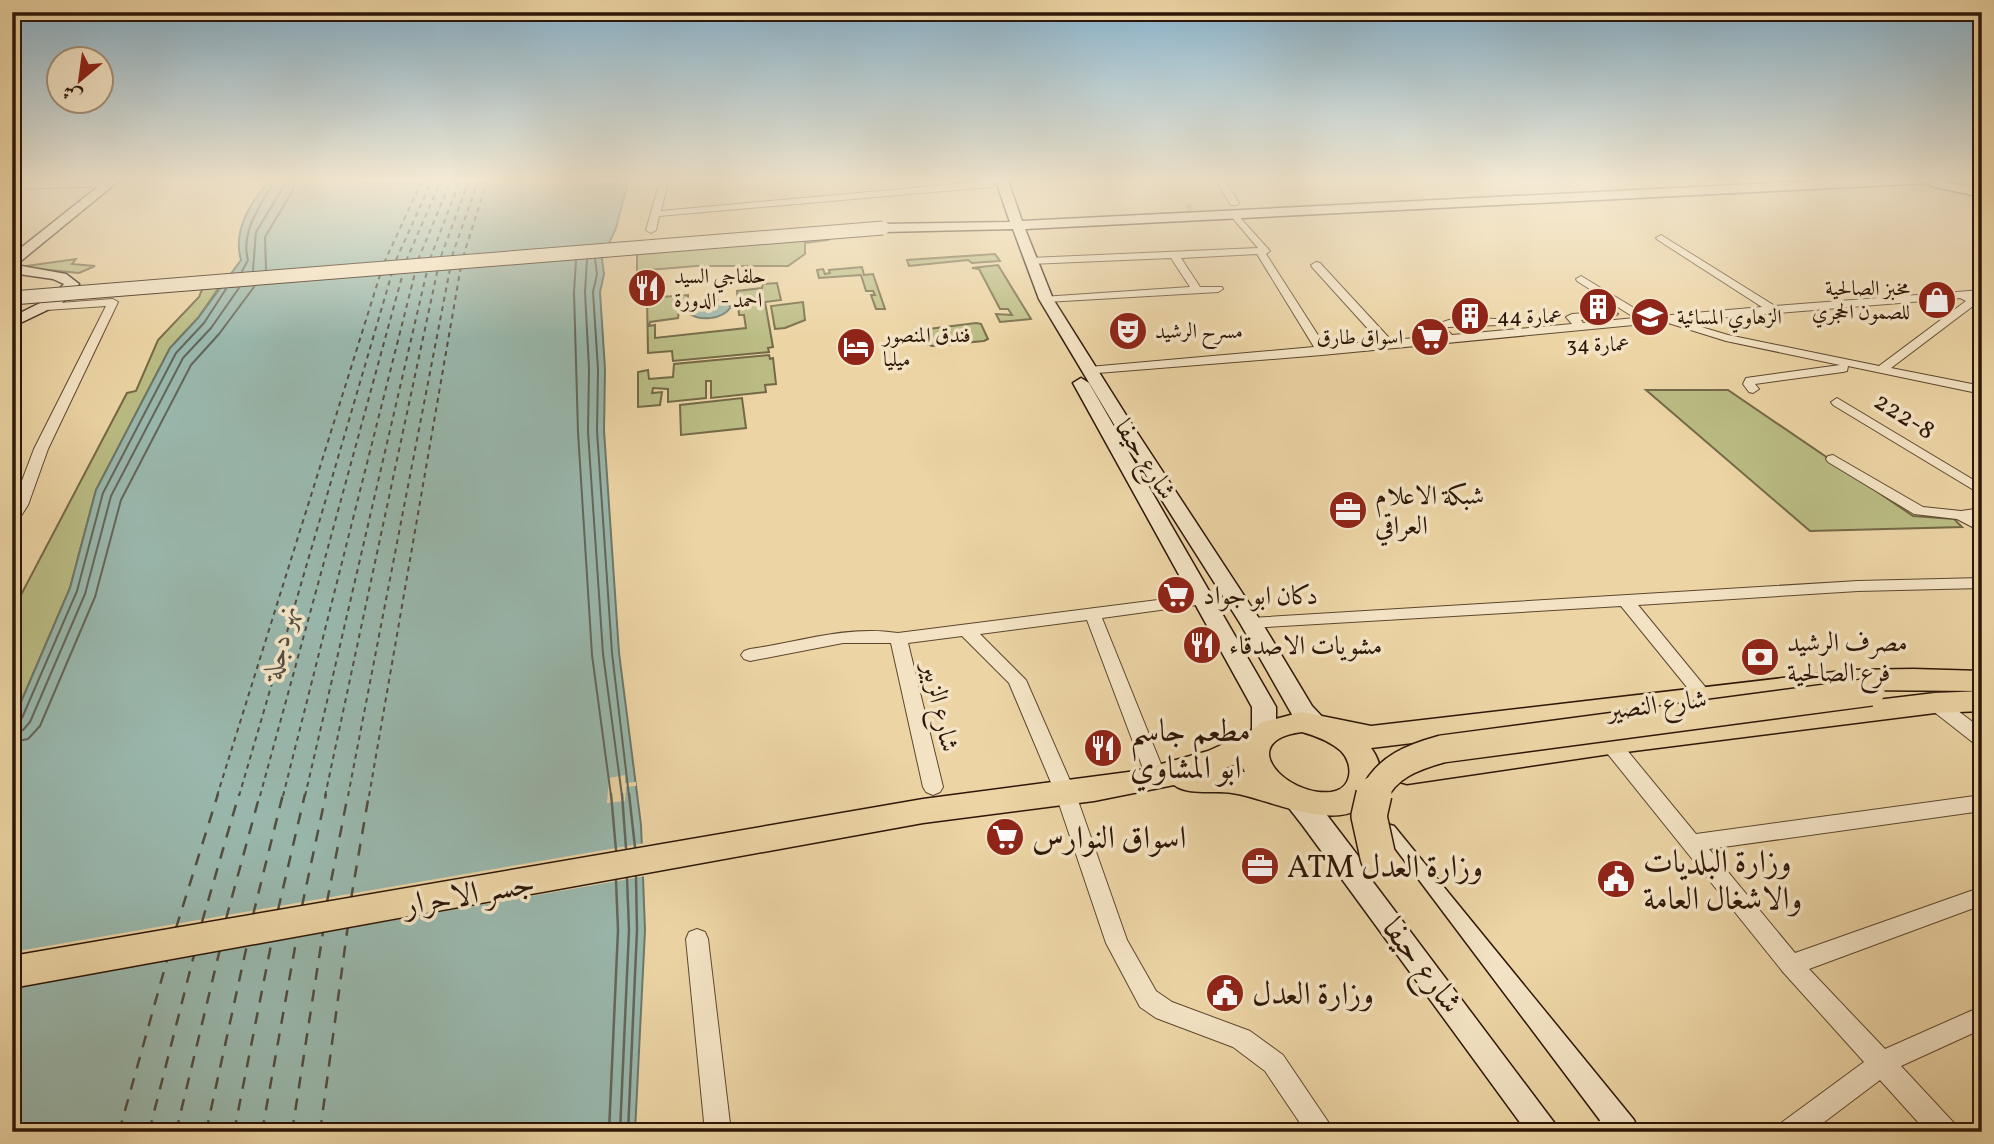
<svg xmlns="http://www.w3.org/2000/svg" width="1994" height="1144" font-family="Vollkorn,Amiri,serif">
	<rect width="100%" height="100%" fill="#ecd4a4"/>
	<filter id="stains"><feTurbulence type="fractalNoise" baseFrequency=".00286" numOctaves="4"/><feColorMatrix values="0 0 0 0 .2 0 0 0 0 .09 0 0 0 0 .02 0 0 0 .5 -.17"/></filter>
	<radialGradient id="worn" r=".72"><stop offset=".6" stop-color="#630" stop-opacity="0"/><stop offset="1" stop-color="#630" stop-opacity=".3"/></radialGradient>
	<path fill="#babc84" stroke="#746946" stroke-width="2" d="M827,235L828,240L805,243V254L788,266H696L637,271V251Z
		M995,254L1000,261L972,263L968,260L909,266L907,260Z
		M76,259L72,264L95,266L79,273L19,267Z
		M998,265L1031,319L1000,322L996,314L1012,315L1008,309H1000L979,269L972,268Z
		M862,267L864,275L873,274L885,309H876L871,295H875L873,291H866L861,275L819,278L817,270L823,269L825,274L830,273L829,270Z
		M777,283L781,300L765,302L773,347L768,348L769,352L673,361L672,351L648,353L647,298L688,295V301L680,302L678,318L650,322L649,326L655,325V338L746,328L744,315H739L737,291L762,288L763,284Z
		M220,286L198,318L170,348L96,490L70,588L12,723V612L127,393L136,391L158,340L199,297L203,287Z
		M803,302L805,320L785,328L775,329L771,306Z
		M976,323L981,324L988,339L984,341L932,346L927,344L920,330Z
		M769,355L770,359L773,358L776,384L765,385L766,392L711,398V381H706V398L668,402V389L653,388L652,393L662,392L660,405L638,407V372L648,370L649,379L673,377L674,364Z
		M1646,390H1728L1913,516L1954,519L1962,527L1810,531Z
		M742,398L746,428L681,435L680,405Z"/>
	<path fill="#99b7ac" stroke="#6e776a" stroke-width="2" d="M271,178H629L616,228L602,259L604,274L600,292L605,369L604,431L619,653L641,825L645,930L635,1132H12V723L70,588L96,490L170,348L198,318L241,260C232,229 252,201 271,178Z
		M708,300H723L731,307C722,320 699,322 687,312L689,306Z"/>
	<path fill="#ecd4a4" d="M625,775V783L636,782V786L626,787L625,801L607,803L609,778Z
		M645,843L646,876L12,987V952Z"/>
	<g fill="none" stroke-linecap="round" stroke-linejoin="round">
		<path stroke="#63665a" stroke-width="2" d="M595,259L597,274L593,292L598,369L597,431L612,653L629,796
			M587,260L585,292L589,369L588,432L603,654L622,796
			M576,261L574,292L578,432L592,655L611,796
			M266,269L265,237L292,192L295,178
			M253,270L256,232L281,191L285,178
			M242,271L248,260C240,230 262,204 276,178
			M12,723L22,718L77,591L103,493L176,353L204,323L226,289
			M12,732L23,730L30,722L85,594L111,496L183,358L211,328L239,288
			M12,742L28,739L40,726L95,597L121,500L191,365L219,334L254,287"/>
		<path stroke="#63665a" stroke-width="2.5" d="M611,794L616,850
			M622,794L626,848
			M629,794L635,847
			M609,1132L618,930L616,880
			M620,1132L629,930L627,878
			M628,1132L637,930L636,877"/>
		<path stroke="#534e41" stroke-width="2" stroke-dasharray="5 4.5" stroke-linecap="butt" d="M441,256L470,178
			M452,256L479,178
			M463,257L488,178
			M430,259L461,178
			M396,260L433,178
			M418,260L452,178
			M406,261L442,178
			M384,263L423,178
			M217,796L380,275
			M239,796L392,273
			M260,796L403,273
			M283,796L415,273
			M305,796L427,271
			M325,796L438,268
			M348,796L450,269
			M369,796L461,266"/>
		<path stroke="#534e41" stroke-width="2.5" stroke-dasharray="12 10" stroke-linecap="butt" d="M351,899L369,794
			M327,902L348,794
			M302,906L326,794
			M278,910L305,794
			M253,915L283,794
			M226,919L260,794
			M202,922L239,794
			M176,928L218,794
			M119,1132L167,960
			M149,1132L194,955
			M176,1132L220,949
			M206,1132L247,945
			M234,1132L272,940
			M262,1132L297,936
			M292,1132L323,932
			M320,1132L348,925"/>
		<path stroke="#c6ae85" stroke-width="13" stroke-dasharray="13 7" stroke-linecap="butt" d="M1187,210L1192,209"/>
		<defs>
			<path id="minor" d="M661,178H669L661,211L990,181L994,184L990,187L659,216L656,230L651,233L646,230Z
				M1214,178H1223L1239,203L1237,205H1231Z
				M1968,180L1982,183V189L1965,185L1964,183Z
				M114,181L115,183L111,186L12,189V183Z
				M1235,212L1270,251L1266,254L1325,346L1379,341L1312,267L1311,265L1316,262L1320,263L1391,340L1440,336L1434,330C1443,313 1481,319 1498,319L1504,322L1498,325L1448,327L1446,329L1452,335L1572,324L1566,317L1572,314L1612,311L1618,314L1612,317L1581,320L1583,323L1635,318L1577,281L1576,279L1581,276L1649,317L1762,307L1658,240L1656,238L1661,235L1775,306L1982,290V296L1974,297L1978,301L1977,303L1891,368L1982,386V394L1848,366L1847,371L1843,372L1755,384L1759,389L1753,393L1749,392L1743,384L1746,378L1840,365L1726,341L1665,322L1322,355L1085,374L1083,371L1089,367L1314,347L1257,254L1181,258L1200,287H1222L1223,289L1218,292L1046,302L1041,299L1042,297L1190,287L1171,258L1030,264L1025,261L1030,258L1258,248L1230,215ZM1960,298L1966,301L1879,366L1728,335L1681,321Z
				M113,299L118,302L48,449L28,505L17,522L12,523V507L34,449L106,306L46,310L41,307L46,304Z
				M1837,398L1982,485V495L1833,405L1831,402Z
				M1833,455L1923,507L1961,511L1982,508V516L1975,517L1982,521V532L1957,519L1914,514L1828,462L1826,459L1828,456Z
				M1982,578V588L1858,591L1638,605L1711,694L1714,698L1711,702H1699L1621,606L1251,628L1243,623L1251,618L1858,581Z
				M1205,594L1213,599L1211,603L1102,618L1167,779L1164,784L1157,786L1150,784L1147,779L1087,620L980,634L1026,680L1075,792L1127,940L1156,991L1172,1002L1250,1031L1283,1055L1335,1132H1306L1265,1071L1233,1047L1156,1018L1140,1007L1106,943L1055,792L1009,683L962,636L908,643L943,787L940,792L933,795L926,792L923,787L891,643H843L750,661L744,659L741,655L744,651L750,649C800,642 847,625 898,633Z
				M1935,697L1941,698L1982,729V746L1975,744L1929,708L1926,703L1929,698Z
				M1610,736L1617,738L1696,834L1982,795V811L1709,849L1795,953L1982,887V905L1809,969L1885,1049L1982,1006V1029L1901,1066L1954,1123L1958,1132H1927L1880,1080L1811,1132H1777L1781,1123L1864,1062L1783,972L1603,748L1601,743L1603,738Z
				M697,929L705,932L708,939L731,1132H705L686,939L689,932Z"/>
			<path id="secondary" d="M109,178H122L16,265L66,274L79,284L62,303L12,327V317L52,297L64,284L53,279L12,273V255Z
				M995,178H1007L1022,221L1875,178H1956L1942,182L1981,189L1982,194L1977,196L1935,187L1931,186L1930,183L1025,229L1053,299L1136,431L1262,623L1312,706L1330,725L1327,731L1318,734L1309,731L1294,718L1240,623L1118,431L1039,299L1013,229L883,232L877,228L883,224L1010,222Z
				M1081,378L1089,383L1276,707V733L1273,739L1264,742L1255,739L1252,733V707L1073,383Z
				M1295,789L1304,792L1323,810L1560,1120L1565,1132H1527L1303,826L1282,799L1286,792Z
				M1384,823L1394,826L1634,1120L1639,1132H1600L1374,842L1370,834L1374,826Z"/>
			<path id="primary" d="M1913,669L1982,671V691L1852,690L1371,748C1380,760 1383,774 1377,788C1354,844 1270,798 1232,793C1214,790 1189,796 1174,785L1094,801L923,823L12,988V956L923,799L1136,771L1208,751L1248,733L1260,723L1302,712L1371,726L1852,670ZM1302,732C1316,736 1330,741 1341,751C1354,764 1353,789 1331,792C1287,797 1233,741 1302,732ZM1240,762L1245,772L1223,769Z
				M1982,691V711L1935,713L1610,754L1407,784L1396,781L1392,773L1396,765L1407,762L1610,732L1935,693Z"/>
		</defs>
		<use href="#minor" stroke="#5d462e" stroke-width="2"/>
		<use href="#secondary" stroke="#2d1607" stroke-width="3"/>
		<use href="#primary" stroke="#2d1607" stroke-width="3"/>
		<use href="#minor" fill="#f3e3c4" fill-rule="evenodd"/>
		<use href="#secondary" fill="#f3e3c4" fill-rule="evenodd"/>
		<use href="#primary" fill="#ecd4a4" fill-rule="evenodd"/>
		<defs>
			<path id="secondary-bridge" d="M12,298L883,228"/>
			<path id="primary-bridge-far1" d="M1373,796C1386,767 1413,757 1442,749L1871,692"/>
			<path id="primary-bridge" d="M1374,794L1369,816L1378,857L1585,1132"/>
		</defs>
		<use href="#secondary-bridge" stroke="#2d1607" stroke-width="15" stroke-linecap="butt"/>
		<use href="#primary-bridge-far1" stroke="#2d1607" stroke-width="30" stroke-linecap="butt"/>
		<use href="#primary-bridge" stroke="#2d1607" stroke-width="38" stroke-linecap="butt"/>
		<use href="#secondary-bridge" stroke="#f3e3c4" stroke-width="13"/>
		<use href="#primary-bridge-far1" stroke="#ecd4a4" stroke-width="27"/>
		<use href="#primary-bridge" stroke="#ecd4a4" stroke-width="35"/>
	</g>
	<linearGradient id="sky" x2="0" y2="1"><stop stop-color="#88b5d0"/><stop offset="0.53" stop-color="#f6ecd6"/><stop offset="1" stop-color="#f6ecd6" stop-opacity="0"/></linearGradient>
	<rect width="1994" height="339" fill="url(#sky)"/>
	<defs>
		<symbol id="restaurant-disc" viewBox="-11 -11 22 22"><circle r="9.5" fill="#8f2418" stroke="#f3e3c4"/><path d="M-5-6h1v4h1v-4h1v4h1v-4h1v5L-1.5 .5V6h-2V.5L-5-1ZM5-6V6H3V1.5H1.5Q1.5-4 5-6Z" fill="#fff"/></symbol>
		<symbol id="shop-disc" viewBox="-11 -11 22 22"><circle r="9.5" fill="#8f2418" stroke="#f3e3c4"/><path d="M-5-2.5h2.3a2.7 3.5 0 0 1 5.4 0H5L5.5 6h-11ZM-1.5-2.5h3a1.5 2.3 0 0 0-3 0Z" fill="#fff"/></symbol>
		<symbol id="building-disc" viewBox="-11 -11 22 22"><circle r="9.5" fill="#8f2418" stroke="#f3e3c4"/><path d="M-4-6H4V6H1V3H-1V6H-4ZM-2.5-4.3h1.7v1.8h-1.7ZM.8-4.3h1.7v1.8H.8ZM-2.5-1h1.7V.8h-1.7ZM.8-1h1.7V.8H.8Z" fill="#fff"/></symbol>
		<symbol id="school-disc" viewBox="-11 -11 22 22"><circle r="9.5" fill="#8f2418" stroke="#f3e3c4"/><path d="M0-5L7-2L0 1L-7-2ZM-4 1L0 2.5L4 1V4Q0 6-4 4Z" fill="#fff"/></symbol>
		<symbol id="theatre-disc" viewBox="-11 -11 22 22"><circle r="9.5" fill="#8f2418" stroke="#f3e3c4"/><path d="M-5-5.5Q0-4 5-5.5V0Q5 5 0 6Q-5 5-5 0ZM-3.3-2.5H-1v1.5H-3.3ZM1-2.5H3.3v1.5H1ZM-2.8 1Q0 5.5 2.8 1Z" fill="#fff"/></symbol>
		<symbol id="supermarket-disc" viewBox="-11 -11 22 22"><circle r="9.5" fill="#8f2418" stroke="#f3e3c4"/><path d="M-6-5.5h2.5l.6 2H6L4.5 2H-2.5L-4.4-4H-6ZM-1.5 3.2a1.3 1.3 0 1 0 .1 0ZM3 3.2a1.3 1.3 0 1 0 .1 0Z" fill="#fff"/></symbol>
		<symbol id="hotel-disc" viewBox="-11 -11 22 22"><circle r="9.5" fill="#8f2418" stroke="#f3e3c4"/><path d="M-6-4.5h1.5V1H6V5H4.5V3h-9V5H-6ZM-4 0a1.8 1.8 0 1 1 3.6 0ZM.5 0V-2.5h3Q6-2.5 6 0Z" fill="#fff"/></symbol>
		<symbol id="office-disc" viewBox="-11 -11 22 22"><circle r="9.5" fill="#8f2418" stroke="#f3e3c4"/><path d="M-6-3h4V-5.5h4V-3h4V5H-6ZM-1-4.5V-3h2v-1.5ZM-6 0V1H6V0Z" fill="#fff"/></symbol>
		<symbol id="bank-disc" viewBox="-11 -11 22 22"><circle r="9.5" fill="#8f2418" stroke="#f3e3c4"/><path d="M-6-4H6V4H-6ZM0-2.3a2.3 2.3 0 1 0 0 4.6a2.3 2.3 0 1 0 0-4.6Z" fill="#fff"/></symbol>
		<symbol id="civic-disc" viewBox="-11 -11 22 22"><circle r="9.5" fill="#8f2418" stroke="#f3e3c4"/><path d="M-.6-6.5H3V-4.5H.6V-3L4-1V1h2V6H-6V1h2V-1L-.6-3ZM-1.2 2.5V6h2.4V2.5Z" fill="#fff"/></symbol>
	</defs>
	<g fill-rule="evenodd">
		<use href="#restaurant-disc" x="625" y="266" width="44" height="44"/>
		<use href="#shop-disc" x="1915" y="278" width="44" height="44"/>
		<use href="#building-disc" x="1576" y="285" width="44" height="44"/>
		<use href="#building-disc" x="1448" y="294" width="44" height="44"/>
		<use href="#school-disc" x="1628" y="295" width="44" height="44"/>
		<use href="#theatre-disc" x="1106" y="309" width="44" height="44"/>
		<use href="#supermarket-disc" x="1408" y="315" width="44" height="44"/>
		<use href="#hotel-disc" x="834" y="325" width="44" height="44"/>
		<use href="#office-disc" x="1326" y="488" width="44" height="44"/>
		<use href="#supermarket-disc" x="1154" y="573" width="44" height="44"/>
		<use href="#restaurant-disc" x="1180" y="623" width="44" height="44"/>
		<use href="#bank-disc" x="1738" y="635" width="44" height="44"/>
		<use href="#restaurant-disc" x="1081" y="726" width="44" height="44"/>
		<use href="#supermarket-disc" x="983" y="815" width="44" height="44"/>
		<use href="#office-disc" x="1238" y="844" width="44" height="44"/>
		<use href="#civic-disc" x="1594" y="857" width="44" height="44"/>
		<use href="#civic-disc" x="1203" y="971" width="44" height="44"/>
	</g>
	<g text-anchor="middle" stroke-width="7" stroke-linejoin="round" paint-order="stroke">
		<g font-size="21" fill="#2d1607" stroke="#f3e3c4" text-anchor="start">
			<text x="674" y="283">حلفاجي السيد<tspan x="674" dy="24">احمد - الدورة</tspan></text>
			<text x="1910" y="295" text-anchor="end">مخبز الصالحية<tspan x="1910" dy="24">للصمون الحجري</tspan></text>
			<text x="1497" y="323">عمارة 44</text>
			<text x="1677" y="324">الزهاوي المسائية</text>
			<text x="1155" y="338">مسرح الرشيد</text>
			<text x="883" y="342">فندق المنصور<tspan x="883" dy="24">ميليا</tspan></text>
			<text x="1403" y="344" text-anchor="end">اسواق طارق</text>
			<text x="1598" y="351" text-anchor="middle">عمارة 34</text>
		</g>
		<g font-size="26" fill="#2d1607" stroke="#f3e3c4">
			<text transform="translate(1905 415) rotate(32)" y="9">222-8</text>
			<text transform="translate(1146 459) rotate(57)" y="9">شارع حيفا</text>
			<text transform="translate(1657 704) rotate(-7)" y="9">شارع النصیر</text>
			<text transform="translate(941 707) rotate(77)" y="9">شارع الزبير</text>
		</g>
		<g font-size="26" fill="#2d1607" stroke="#f3e3c4" text-anchor="start">
			<text x="1375" y="504">شبكة الاعلام<tspan x="1375" dy="30">العراقي</tspan></text>
			<text x="1203" y="604">دكان ابو جواد</text>
			<text x="1787" y="651">مصرف الرشيد<tspan x="1787" dy="30">فرع الصالحية</tspan></text>
			<text x="1229" y="654">مشويات الاصدقاء</text>
		</g>
		<g font-size="28" font-style="italic" fill="#534e41" stroke="#f3e3c4">
			<text transform="translate(279 642) rotate(-78)" y="10">نهر دجلة</text>
		</g>
		<g font-size="32" fill="#2d1607" stroke="#f3e3c4" text-anchor="start">
			<text x="1130" y="741">مطعم جاسم<tspan x="1130" dy="37">ابو المشاوي</tspan></text>
			<text x="1032" y="848">اسواق النوارس</text>
			<text x="1643" y="872">وزارة البلديات<tspan x="1643" dy="37">والاشغال العامة</tspan></text>
			<text x="1287" y="877">ATM وزارة العدل</text>
			<text x="1252" y="1004">وزارة العدل</text>
		</g>
		<g font-size="32" fill="#2d1607" stroke="#f3e3c4">
			<text transform="translate(469 893) rotate(-10)" y="11">جسر الاحرار</text>
			<text transform="translate(1423 965) rotate(53)" y="11">شارع حيفا</text>
		</g>
	</g>
	<rect width="1994" height="1144" fill="none" stroke="#ecd4a4" stroke-width="42"/>
	<rect x="14" y="14" width="1966" height="1116" fill="none" stroke="#2d1607" stroke-width="3.5"/>
	<rect x="21" y="21" width="1952" height="1102" fill="none" stroke="#2d1607" stroke-width="2"/>
	<g transform="translate(80 80) rotate(209)"><circle r="33" fill="#f3e3c4" stroke="#a49178" stroke-width="2"/>
	<path d="M0-5L12 26L0 18L-12 26Z" fill="#8f2418"/>
	<text y="-10" font-size="19" font-weight="bold" text-anchor="middle" fill="#2d1607">ش</text>
	</g>
	<rect width="100%" height="100%" filter="url(#stains)"/>
	<rect width="100%" height="100%" fill="url(#worn)"/>
</svg>
